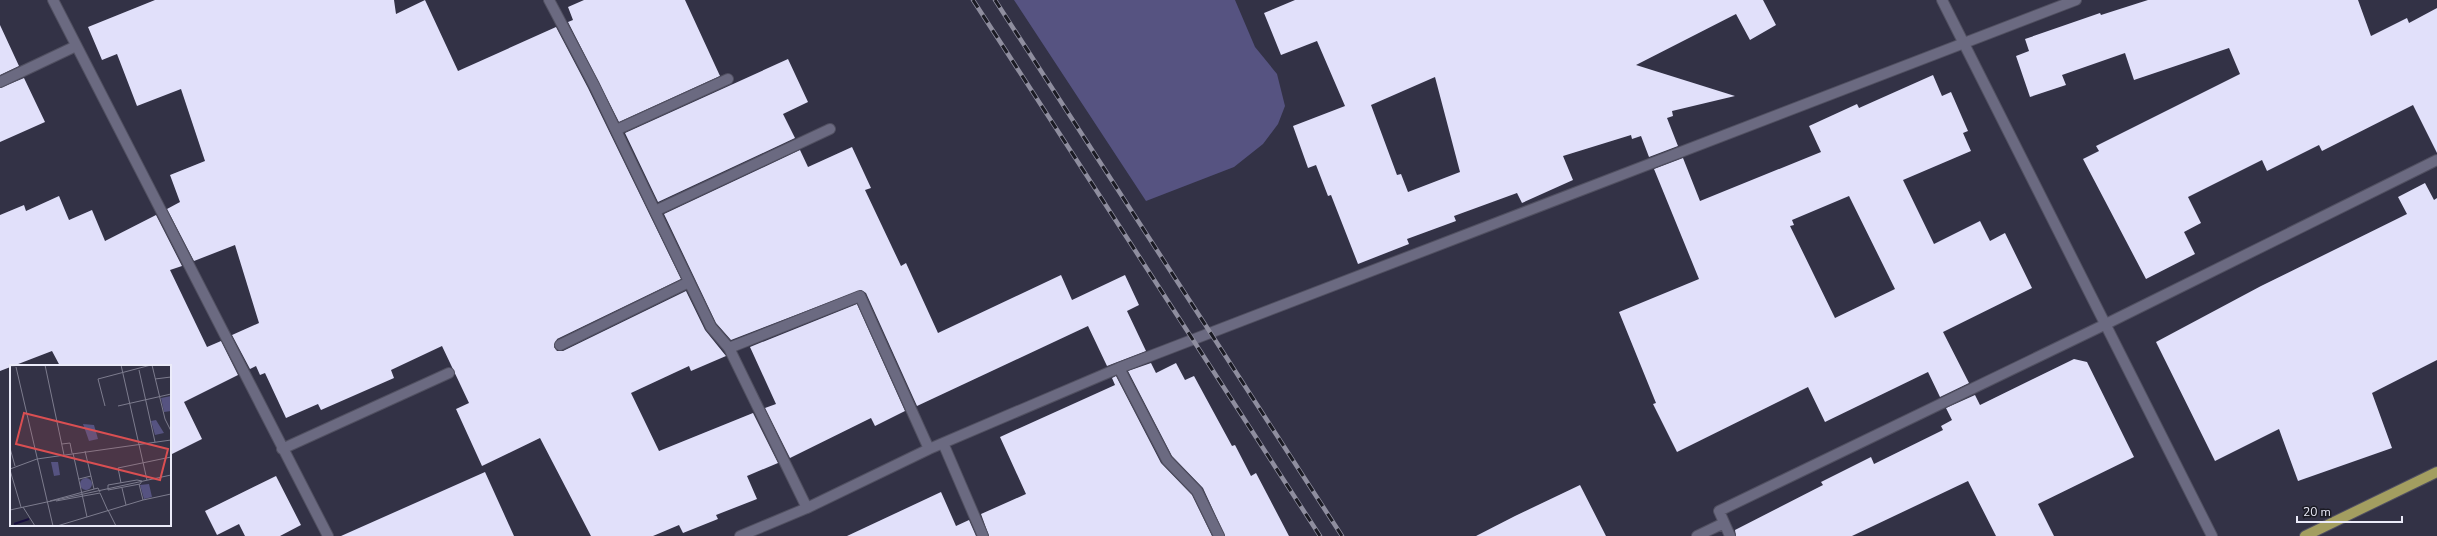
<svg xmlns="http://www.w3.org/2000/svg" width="2437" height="536" font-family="'Nunito Sans',sans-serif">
	<rect width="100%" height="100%" fill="#333246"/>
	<path fill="#565381" d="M1014,0H1235L1255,47L1277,74L1285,106L1278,124L1263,144L1234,167L1146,201Z"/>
	<path fill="#e1e0fa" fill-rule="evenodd" d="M155,0H394L396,14L425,0L458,71L556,27L588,88L681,279L557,339L554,347L557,351H563L686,291L705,330L726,356L691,371L689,366L631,393L659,451L753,413L778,463L747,476L757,499L716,515L718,519L683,533L679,525L653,536H591L540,438L482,466L456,409L469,403L442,346L391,370L394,378L321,410L318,404L286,418L265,373L260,375L256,366L250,369L232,335L259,323L235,245L194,261L167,209L180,202L170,175L205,161L181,89L137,106L117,54L102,60L88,27Z
		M584,0H685L720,76L619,122L568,22L573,20L568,7Z
		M1295,0H1763L1776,25L1750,40L1736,14L1636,65L1735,96L1672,111L1673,116L1667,118L1678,146L1649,157L1641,136L1632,139L1631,135L1563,156L1573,180L1522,203L1517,193L1454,216L1456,221L1407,239L1409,244L1358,264L1331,195L1328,196L1316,165L1308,168L1293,126L1345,106L1317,41L1281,55L1264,13ZM1435,77L1460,172L1408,192L1401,174L1397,175L1371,105Z
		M2148,0H2358L2371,36L2407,18L2409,23L2437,8V153L2413,105L2322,151L2319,145L2267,171L2262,160L2188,197L2201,223L2184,232L2195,254L2146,279L2083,159L2099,151L2096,146L2240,74L2229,48L2134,80L2125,53L2062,75L2066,85L2030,97L2016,56L2029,51L2025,39L2100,13L2101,15Z
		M0,25L19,66L0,75Z
		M788,59L808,102L783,114L795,138L658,202L625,133Z
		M1933,75L1942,96L1951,92L1968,131L1963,133L1971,151L1903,180L1934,244L1980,221L1990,241L2005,233L2032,288L1943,332L1969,383L1940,397L1928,372L1825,422L1808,387L1677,452L1653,404L1656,403L1619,312L1699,279L1654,169L1683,158L1700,201L1821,152L1809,126L1857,104L1859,108ZM1849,196L1895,289L1835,318L1790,226L1794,225L1792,220Z
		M24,78L45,122L0,142V88Z
		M852,147L871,188L865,190L901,266L906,263L938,333L1061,275L1072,300L1125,275L1139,305L1127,311L1146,351L1107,366L1088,326L917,406L866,293L861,290L731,340L716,323L664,214L800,150L808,167Z
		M2425,183L2434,200L2437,198V360L2372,393L2392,448L2298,481L2279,429L2215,461L2156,342L2261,286L2407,214L2398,197Z
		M59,196L69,220L92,210L105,241L156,215L182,266L170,270L207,347L221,341L238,375L184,402L202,439L170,455V366H60L52,351L0,371V215L24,205L26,211Z
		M857,304L905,411L875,426L871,418L790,458L765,408L776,404L750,347Z
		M2074,359L2087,362L2134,457L2038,504L2054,536H1996L1968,481L1852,536H1736L1735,530L1823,485L1821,482L1871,457L1874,464L1943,430L1941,426L1952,420L1946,408L1975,395L1980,405Z
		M1151,363L1156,373L1176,363L1185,380L1194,376L1232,446L1235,445L1251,476L1256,473L1289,536H1225L1203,488L1172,456L1128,371Z
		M1116,376L1161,463L1192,495L1212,536H989L981,514L1026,494L1000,437L1115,385L1112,378Z
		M485,472L514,536H341Z
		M276,476L301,525L280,536H245L239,524L217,535L205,511Z
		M1580,485L1606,536H1476L1515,516Z
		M941,492L956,526L969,520L976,536H847Z"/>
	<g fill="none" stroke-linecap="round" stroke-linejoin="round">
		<defs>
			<path id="minor" d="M53,0L328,536
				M549,0L594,85L711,327L729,348L807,508
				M1942,0L2212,536
				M0,82L76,46
				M616,130L728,79
				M655,211L830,129
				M560,345L689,282
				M729,348L860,296L929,449
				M1119,368L1167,460L1197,491L1219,536
				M943,443L983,536
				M282,449L449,373
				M740,536L807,508L929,449L1119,368L2076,0
				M1697,536L1724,523
				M1730,536L1719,511L2106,324L2437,160"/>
			<path id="major" d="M2305,536L2437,472"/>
		</defs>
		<use href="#minor" stroke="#515061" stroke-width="12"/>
		<use href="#major" stroke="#515061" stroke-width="12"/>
		<use href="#minor" stroke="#6b6a81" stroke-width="10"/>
		<use href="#major" stroke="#a39e60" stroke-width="10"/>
		<defs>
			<path id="rail" d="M973,0L1320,536
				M995,0L1342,536"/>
		</defs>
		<use href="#rail" stroke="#8f8e9f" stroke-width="4.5"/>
		<use href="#rail" stroke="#1b1b24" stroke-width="3" stroke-dasharray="9" stroke-linecap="butt"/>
	</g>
	<g transform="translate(10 365)">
		<rect width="161" height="161" fill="#333246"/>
		<path d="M161,31V46L154,47L151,33ZM146,55L154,68L145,70L141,56ZM73,59L84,60L88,74L79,76ZM41,97H48L50,110L44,111ZM70 119a6 6 0 1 1 12 0a6 6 0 1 1-12 0ZM139,119L142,132L134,134L130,120Z" fill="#565381"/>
		<path fill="none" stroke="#180e3f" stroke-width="2" d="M4,159L19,154"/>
		<path fill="none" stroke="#7d7c8e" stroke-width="1" d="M35,0L54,90M111,0L137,115M142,0L155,54L161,66M0,1L14,0M6,2L43,161M129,5L145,77M145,14L161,12M95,41L88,14L141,0M108,41L161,29M52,79L60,78L62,88M0,83L5,101M75,86L84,124M63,88L77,152M0,104L27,94L161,75M0,105L11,142M69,114L81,111M127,115L132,116L130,119L98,125V120ZM111,118L108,103L161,92M129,119L133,135M112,123L116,140M40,136L88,123L90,127M46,136L90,128L98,146M13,142L25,161M0,145L161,110M98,145L106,161M47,161L133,135L161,129"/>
		<path fill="#da4f52" fill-opacity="0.15" stroke="#da4f52" stroke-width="2" d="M14,48L158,84L150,115L6,79Z"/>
		<rect width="161" height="161" fill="none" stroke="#ebebf9" stroke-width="2"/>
	</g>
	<path d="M2297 516v6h105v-6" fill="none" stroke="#ebebf9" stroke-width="2"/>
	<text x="2303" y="516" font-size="12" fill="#ebebf9" stroke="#1b1b24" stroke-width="3" paint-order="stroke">20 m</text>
</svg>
